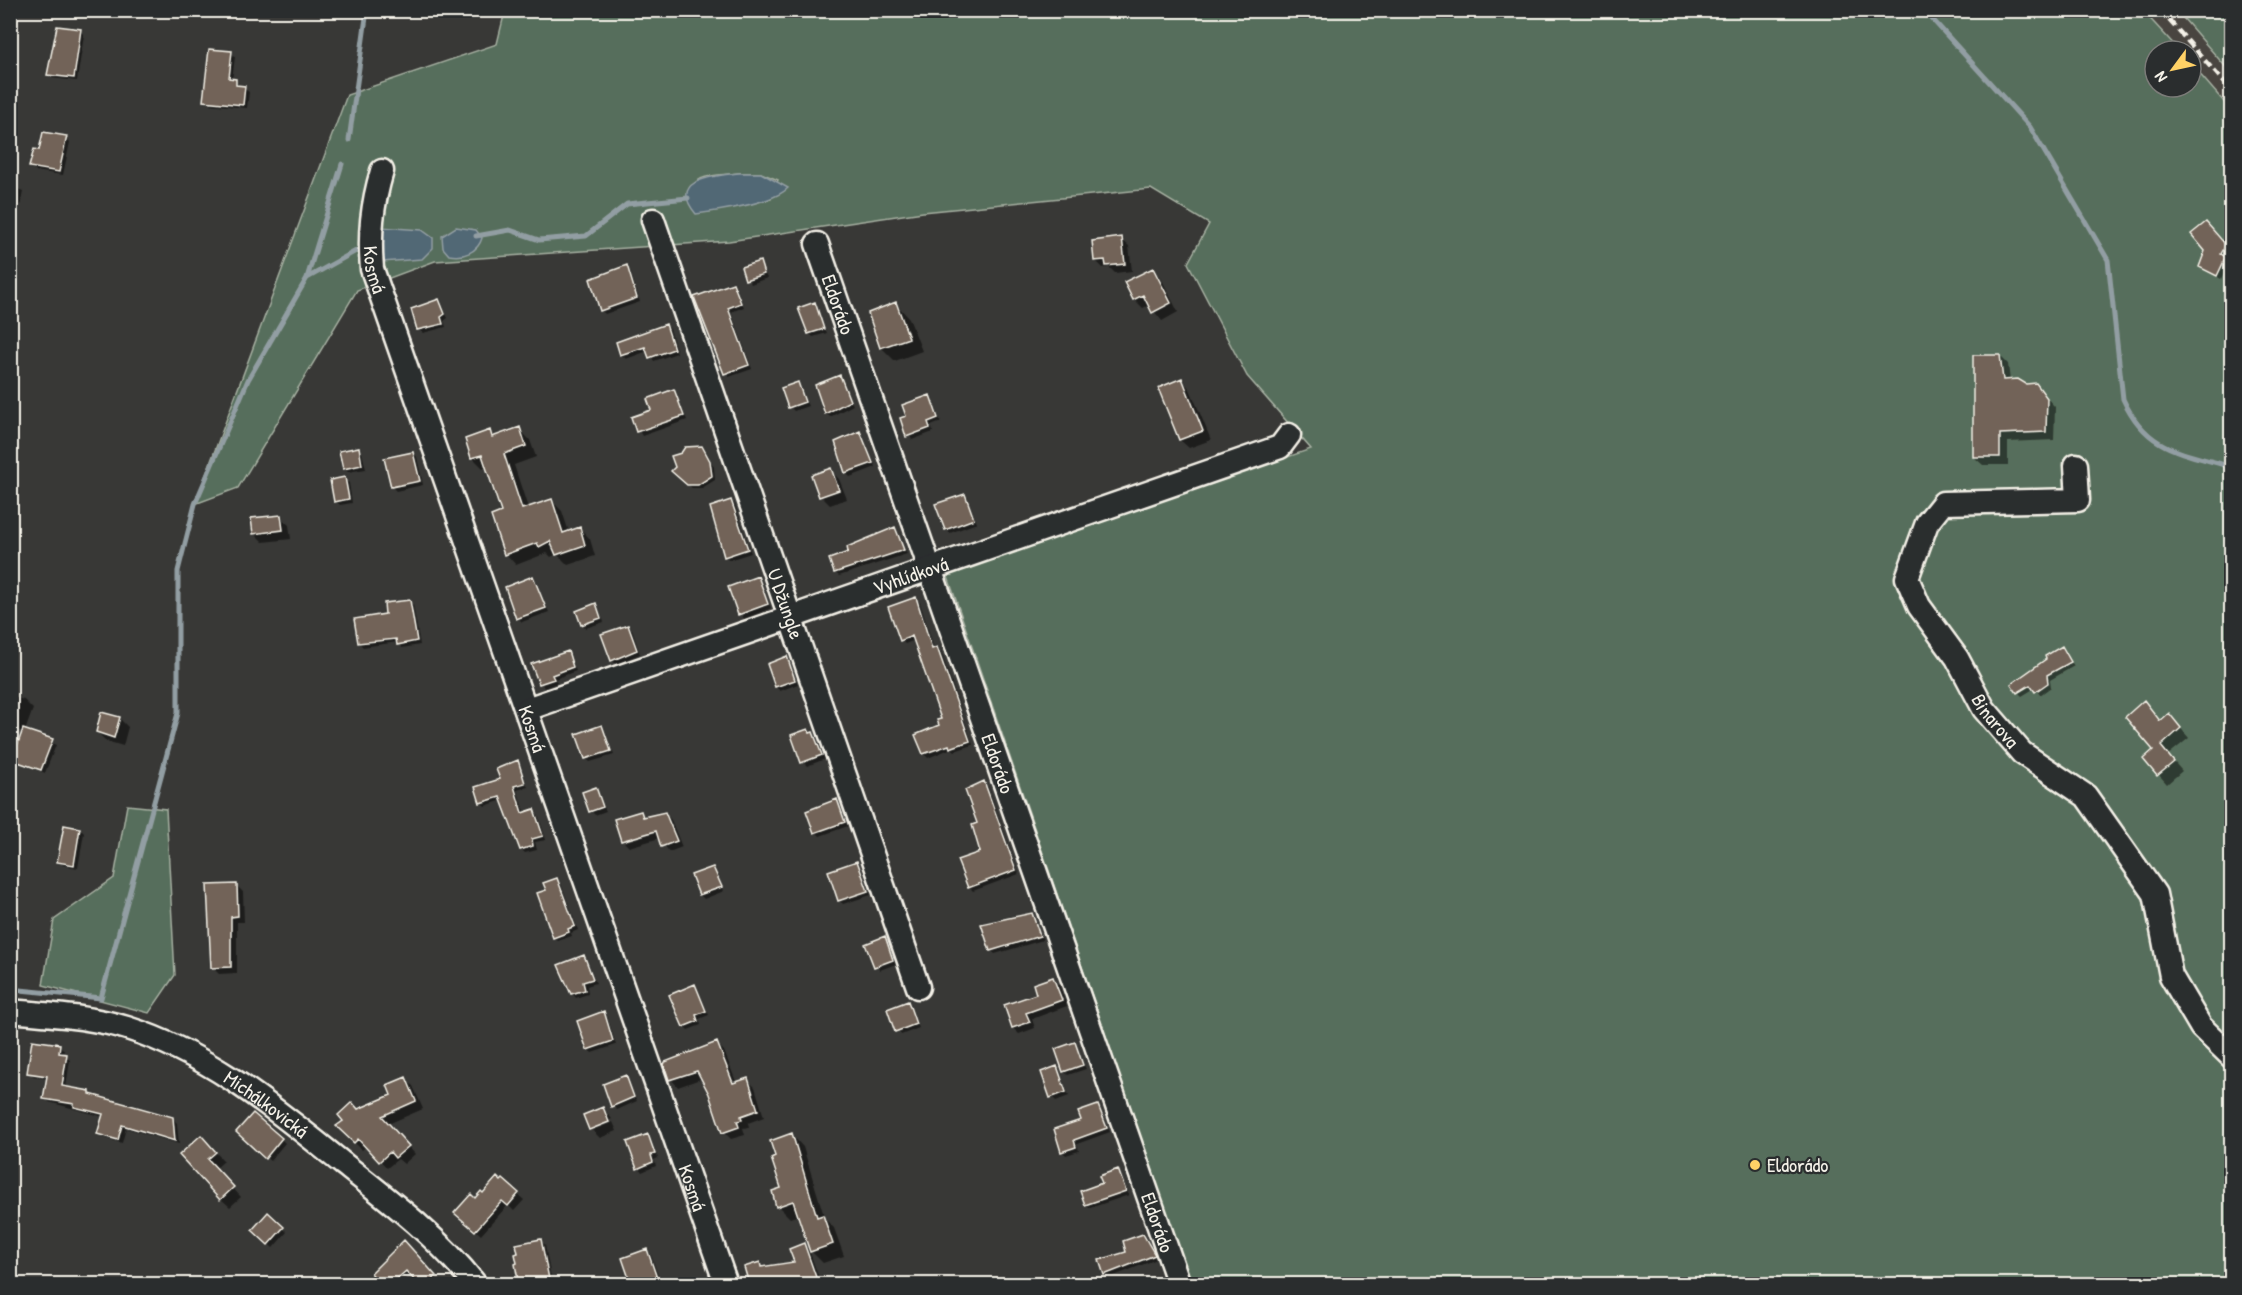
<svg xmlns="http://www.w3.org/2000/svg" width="2242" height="1295" font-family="'Patrick Hand',sans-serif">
	<rect width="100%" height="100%" fill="#383836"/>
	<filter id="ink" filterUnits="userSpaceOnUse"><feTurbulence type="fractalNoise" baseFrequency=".0167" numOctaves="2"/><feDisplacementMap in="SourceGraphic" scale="12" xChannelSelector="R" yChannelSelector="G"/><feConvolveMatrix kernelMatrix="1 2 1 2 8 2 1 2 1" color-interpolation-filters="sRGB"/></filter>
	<g filter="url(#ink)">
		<path fill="#494540" d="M2143,11H2177L2197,34L2231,73V110L2191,64V51H2180Z"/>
		<path fill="#576e5b" stroke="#a6b0a2" stroke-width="1.5" fill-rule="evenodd" d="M505,11H2143L2180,51H2155V87H2191V64L2231,110V1284H1191L947,574L1311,449L1247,376L1188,263L1209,224L1151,189L923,212L729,241L435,261L357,290L238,488L195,504L347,95L497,44ZM739,173H761L778,180L771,199L708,212L688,198C691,172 717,176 739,173Z
			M2177,11H2231V73Z
			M127,805L166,809L175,975L149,1013L43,985L54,920L114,878Z"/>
		<path fill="#516775" stroke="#929ea3" stroke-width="1.5" d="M739,173H761L788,188C772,204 719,211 696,214C666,178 717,176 739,173Z
			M380,227L422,230L433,238V248L422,259L382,262Z
			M456,227L476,230L482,238C478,252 463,258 449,255L443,248L442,236Z"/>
		<path fill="#0007" fill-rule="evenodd" d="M80,31L84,35L77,81L52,78L48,74Z
			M231,53L235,57L232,80L249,92L247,108L209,104L205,100Z
			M66,138L70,142L63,175L35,171L31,167L40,152Z
			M10,186L23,191L20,208L10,207Z
			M2210,228L2229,250L2225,258L2229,262L2221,279L2200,266Z
			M1121,239L1129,246L1132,271L1115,273L1109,267L1103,268L1095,260Z
			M759,262L767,278L751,284L743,268Z
			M626,267L630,271L640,302L605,314L601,310Z
			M1152,269L1161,278L1178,312L1162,321L1149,305L1143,308L1134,299Z
			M733,285L744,307L731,312L752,369L729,377L725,373L696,298Z
			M439,300L448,318L444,321L446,327L423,333L418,329Z
			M814,304L827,333L813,337L809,333Z
			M896,304L909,318L922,351L895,361L881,347Z
			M666,325L670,329L677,353L654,361L648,351L626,359L622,355L618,343Z
			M2000,356L2008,364L2010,381L2026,386L2035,385L2055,407L2054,440L2008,442V465H1983L1974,457Z
			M839,377L853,405L830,417L826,413Z
			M1182,380L1190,389L1211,440L1189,448L1180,440L1160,389Z
			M798,384L808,406L794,411L790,407Z
			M674,391L687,420L642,436L632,418L653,411Z
			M929,396L941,422L931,426L933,432L912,440L902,419L908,417Z
			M519,429L530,440L536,457L514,465L528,508L552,501L562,511L569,532L580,528L590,539L595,556L568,565L557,554L551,557L547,553L516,565L506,554L503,513L487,466L483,468L472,457L490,432L495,438Z
			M860,433L876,467L850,477L846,473L837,443Z
			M701,447L714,467L715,480L702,488H692L673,471Z
			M358,449L362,453L366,469L348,472L344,468Z
			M413,453L417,457L423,485L396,491L392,487Z
			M830,470L839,479L847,499L830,505L821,496Z
			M344,479L349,483L352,503L340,505L336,501Z
			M965,495L977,523L950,533L946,529Z
			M731,501L735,505L751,553L729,560L725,556Z
			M280,517L289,525L291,539L263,542L254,533Z
			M894,529L907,554L839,576L835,572L850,553Z
			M533,578L549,612L522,622L518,618Z
			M757,578L771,608L744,619L730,588Z
			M916,599L920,603L934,649L937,648L941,652L973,745L955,751L952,748L928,758L924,754L942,720L915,640L905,644L901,640Z
			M409,601L413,605L420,645L402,648L398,642L363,647L359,643L387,616Z
			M596,605L604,622L586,628L582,624Z
			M628,626L632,630L640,654L616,664L612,660Z
			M2062,648L2074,666L2050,680L2051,687L2040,695L2035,688L2022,696L2019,693L2037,682Z
			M567,653L576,671L555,679L557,683L544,688L533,665Z
			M786,658L798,684L780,691L776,687Z
			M10,696L24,700L33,709L25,731L56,745L45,773L14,759L23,732L10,728Z
			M2152,711L2161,722L2177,724L2189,738L2168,755L2182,771L2167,784L2145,759L2155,750Z
			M119,718L128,727L123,746L106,741L97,732Z
			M601,727L614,755L590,762L586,758Z
			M811,734L817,738L825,759L807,766L803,762Z
			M517,761L528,787L517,790L525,814L534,811L538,815L546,840L535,842L537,850L525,853L521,849L503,800L485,806L481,802Z
			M984,783L988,787L1019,874L973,891L969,887L982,853L979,824Z
			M595,788L606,811L595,815L591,811Z
			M836,801L848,826L820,836L816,832Z
			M640,813L645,818L665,813L671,820L682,847L669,852L660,838L629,847L623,841L616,820ZM663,827V830L624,842V839Z
			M80,829L84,833L78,868L63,865L59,861Z
			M857,862L871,895L843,904L839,900Z
			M713,868L724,891L704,899L700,895Z
			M557,880L561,884L578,930L571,933L572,936L558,941L554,937L547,891Z
			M236,885L243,892L244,922H237V973L219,974L213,968Z
			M1031,914L1043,940L995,954L991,950Z
			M885,938L896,964L880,970L876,966Z
			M584,957L596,983L587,986L588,994L576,998L572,993Z
			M1053,979L1059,985L1067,1006L1032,1019L1035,1028L1019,1034L1013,1028L1006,1006L1038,995Z
			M695,986L709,1015L699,1019L701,1025L688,1030L684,1026Z
			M908,1003L919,1028L901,1035L889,1010Z
			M603,1013L607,1017L616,1045L592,1053L588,1049Z
			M717,1044L724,1051L737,1084L747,1080L755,1087L764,1117L748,1123L749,1127L743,1128L745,1135L731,1139L724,1132L703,1078L678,1087L671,1079Z
			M1075,1044L1086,1069L1068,1075L1064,1071Z
			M60,1046L64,1050L63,1055L70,1060L66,1088L90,1093L94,1096L173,1119L177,1123L179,1144L126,1128L122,1143L102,1137L98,1133L104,1117L49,1102L45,1098L48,1079L33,1076L29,1072Z
			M1057,1068L1069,1096L1056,1101L1052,1097Z
			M625,1077L637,1101L617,1110L613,1106Z
			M405,1079L413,1086L423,1109L388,1124L415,1154L404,1164L398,1159L387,1168L367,1146L362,1150L338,1126L358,1111L393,1095Z
			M1098,1107L1110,1132L1077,1144L1079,1151L1066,1155L1062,1151L1083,1121Z
			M603,1109L612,1119L593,1127V1130L613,1122L617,1131L600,1138L591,1129Z
			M238,1132L281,1139L285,1143L270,1161Z
			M792,1135L803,1147L825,1219L834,1228L844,1256L823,1263L811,1251L799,1215L790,1218L778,1206Z
			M648,1136L658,1158L654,1160L656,1166L642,1172L639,1168Z
			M201,1137L224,1161L215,1169L241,1197L230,1207L221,1199Z
			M1118,1171L1129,1195L1090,1208L1086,1204Z
			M503,1181L524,1200L514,1211L508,1205L481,1235L462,1218L475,1200Z
			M268,1214L287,1232L273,1248L254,1230Z
			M1143,1235L1157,1259L1109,1278L1105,1274Z
			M541,1241L545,1245L552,1283H523L519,1279Z
			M404,1242L439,1281L435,1284H420L411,1274L399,1284H382L373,1274Z
			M804,1245L809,1250L821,1284H751L745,1268L759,1263L763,1268L796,1263Z
			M647,1251L651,1255L661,1284H632L624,1259Z"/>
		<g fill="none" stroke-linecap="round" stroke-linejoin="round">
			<path stroke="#929ea3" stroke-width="5" d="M1924,10L2030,127L2108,260L2123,399C2147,451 2181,452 2232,467
				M349,140L367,10
				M476,236L510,230L539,240L586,236L627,204L688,198
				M307,278L365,246
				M10,989L101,998L178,713V571L195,504L248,380L307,278L342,164"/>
		</g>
		<path fill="#726458" stroke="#f4f1e8" stroke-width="1.5" d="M57,26L81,29L74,78L47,75Z
			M209,49L232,51L229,78L236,79V85L245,86L243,105L203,101Z
			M43,132L67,136L59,172L29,167L34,149L39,150Z
			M2206,222L2226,245L2221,254L2226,257L2217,276L2199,267L2205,251L2191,234Z
			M1122,237L1125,264L1106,266L1105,260L1094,261L1092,241Z
			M760,261L764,274L745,280L741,267Z
			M627,265L637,298L600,311L590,279Z
			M1153,268L1171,303L1152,313L1143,295L1133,300L1124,282Z
			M733,283L741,303L728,308L749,365L724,374L694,297Z
			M439,299L445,314L441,317L443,324L417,330L411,309Z
			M815,302L824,329L808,334L798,308Z
			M896,302L909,338L880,348L868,313Z
			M666,324L674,349L649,358L645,347L620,355L616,342Z
			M1973,355H2000L2003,380L2018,379L2026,384L2036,383L2047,398L2046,432L2000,434V457H1973Z
			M840,375L850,401L825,414L815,385Z
			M1182,378L1203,431L1179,440L1158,388Z
			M798,382L805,402L788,408L781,388Z
			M674,389L684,416L636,432L631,417L651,410L647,399Z
			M930,395L938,418L928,422L930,428L906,437L900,418L906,416L902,405Z
			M520,427L526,446L504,454L522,509L552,499L563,533L580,527L585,545L556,555L550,541L539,547L537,543L504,555L491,516L501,512L482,455L471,458L465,439L490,430L492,437Z
			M860,431L873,463L845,473L835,442Z
			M702,446L710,461L712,476L698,485H687L671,471L675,467L671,456L681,453L685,447Z
			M359,447L362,465L343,469L339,451Z
			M413,452L420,481L391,487L384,458Z
			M831,468L839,490L819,497L811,475Z
			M345,477L349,499L334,502L330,480Z
			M965,494L974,519L945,530L935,504Z
			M731,500L748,549L724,557L710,507Z
			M281,515L283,530L253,534L251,518Z
			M895,527L904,550L834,573L829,559L848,552L847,547Z
			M533,576L546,608L516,619L505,587Z
			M758,576L768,604L738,615L728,587Z
			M916,597L932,649L937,647L970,741L950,748L949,745L923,754L915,735L939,725L937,720L941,719L912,636L900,641L888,607Z
			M410,600L417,641L397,645L396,639L358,643L354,619L385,614L384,603Z
			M596,603L601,618L581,625L576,611Z
			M628,625L637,650L611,661L601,634Z
			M2062,646L2071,662L2047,675L2048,683L2035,692L2030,685L2017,693L2011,684L2046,659L2045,656Z
			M568,651L573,667L552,675L554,679L539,684L531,664Z
			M787,656L795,680L775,687L767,664Z
			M2144,700L2160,721L2169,713L2181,728L2161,746L2174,762L2157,776L2143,759L2153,750L2125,717Z
			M101,712L120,717L114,738L96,732Z
			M602,725L611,751L585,759L576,734Z
			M23,729L53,739L41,770L12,760Z
			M808,729L810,733L813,732L822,755L801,763L791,735Z
			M518,760L525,783L514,786L522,813L534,809L543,836L532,839L533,846L520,850L500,797L480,803L475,787L500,779L496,769Z
			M984,781L1016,870L968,888L957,860L980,852L972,825L977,823L965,790Z
			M596,787L603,807L589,812L582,792Z
			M837,799L845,822L814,833L806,811Z
			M641,811L643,817L665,812L677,841L661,847L656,831L621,841L614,819Z
			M64,825L80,828L74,865L57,862Z
			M857,861L868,891L838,901L828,871Z
			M713,867L722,887L699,895L691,875Z
			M557,878L575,926L568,929L569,932L553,938L537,893L546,890L543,883Z
			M237,884L238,916L231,917V967L211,968L207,885Z
			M1032,913L1040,936L990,951L981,924Z
			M885,936L893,960L874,967L865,944Z
			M584,955L593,979L583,982L585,990L571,994L558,965Z
			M1053,977L1062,1000L1026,1013L1030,1022L1012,1028L1004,1005L1036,994L1033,984Z
			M695,984L706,1011L696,1015L698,1021L683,1027L669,995Z
			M908,1001L916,1024L895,1032L887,1009Z
			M604,1011L613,1041L587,1050L577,1021Z
			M32,1040L60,1044L59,1053L67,1054L62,1086L90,1091V1094L173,1117L175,1141L122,1125L118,1140L97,1134L103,1114L74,1107V1104L43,1099L47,1076L27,1073Z
			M717,1042L733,1083L748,1078L758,1110L741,1116L742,1120L737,1121L739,1127L722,1133L709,1094L697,1071L669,1080L664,1065L665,1062Z
			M1075,1042L1083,1065L1063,1072L1055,1049Z
			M1057,1066L1066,1092L1050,1098L1041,1072Z
			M626,1075L634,1097L611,1107L603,1084Z
			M406,1077L416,1101L382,1116L409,1146L395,1158L390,1152L379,1162L358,1139L354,1143L336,1126L343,1121L338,1115L352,1102L358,1109L391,1095L387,1085Z
			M1098,1105L1107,1128L1074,1140L1076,1147L1061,1152L1054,1129L1081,1120L1078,1112Z
			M603,1107L609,1122L589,1130L583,1115Z
			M253,1113L282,1138L265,1159L236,1132Z
			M792,1133L817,1217L823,1215L833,1244L810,1252L793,1201L776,1207L772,1191L781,1188L771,1158L775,1156L770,1141Z
			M648,1134L655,1154L651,1155L653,1162L637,1169L627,1142Z
			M201,1135L216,1152L208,1159L234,1187L220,1200L179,1155Z
			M1118,1169L1126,1191L1085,1205L1080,1191L1102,1183L1099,1176Z
			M497,1177L501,1181L503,1179L519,1193L508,1206L502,1201L475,1231L454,1213L471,1194L475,1198L481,1191L483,1193Z
			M268,1212L284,1227L268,1245L252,1230Z
			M1143,1234L1155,1255L1104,1275L1099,1260L1126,1252L1123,1241Z
			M541,1239L549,1279L524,1284L523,1279L518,1280L515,1264L517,1263L515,1254L518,1253L516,1244Z
			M404,1240L436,1276L427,1284H418L406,1271L391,1284H380L371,1273Z
			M804,1243L817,1280L803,1284H749L744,1267L760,1262L761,1267L794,1262L789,1249Z
			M647,1249L659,1284H631L622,1258Z"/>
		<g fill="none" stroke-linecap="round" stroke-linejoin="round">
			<defs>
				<g id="minor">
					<path id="s1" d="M382,171C372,205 369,234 372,269L726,1284"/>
					<path id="s2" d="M653,220L918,987"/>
					<path id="s3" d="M817,244L1179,1284"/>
					<path id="s4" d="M2076,465L2078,500L1943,503L1927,523L1907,578L1919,606L1957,658L1984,709L2022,753L2086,796L2155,894L2171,976L2201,1027L2232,1057"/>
					<path id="s5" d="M527,709L1280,447L1289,435"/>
					<path id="s6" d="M10,1011C50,1015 89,1016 127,1028C210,1054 275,1109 341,1162C388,1199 438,1237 475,1284"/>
				</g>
			</defs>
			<use href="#minor" stroke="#f4f1e8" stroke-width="27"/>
			<use href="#minor" stroke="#2a2d2e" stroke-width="22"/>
			<path stroke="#f4f1e8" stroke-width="4.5" stroke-dasharray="9 4.5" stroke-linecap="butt" d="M2160,10L2232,91"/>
		</g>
	</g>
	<circle fill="#ffd166" stroke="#2a2d2e" stroke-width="2" cx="1755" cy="1165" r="6"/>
	<g text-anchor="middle" stroke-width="4.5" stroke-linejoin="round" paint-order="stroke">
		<g font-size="20" fill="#f4f1e8" stroke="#2a2d2e">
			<text dy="7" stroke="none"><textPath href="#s1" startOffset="100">Kosmá</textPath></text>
			<text dy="7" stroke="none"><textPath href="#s3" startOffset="64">Eldorádo</textPath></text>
			<text dy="7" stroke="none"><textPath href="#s5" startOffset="406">Vyhlídková</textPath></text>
			<text dy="7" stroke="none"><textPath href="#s2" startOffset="406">U Džungle</textPath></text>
			<text dy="7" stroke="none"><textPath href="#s4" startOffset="423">Binarova</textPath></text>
			<text dy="7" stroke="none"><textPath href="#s1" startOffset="586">Kosmá</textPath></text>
			<text dy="7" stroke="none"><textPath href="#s3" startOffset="550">Eldorádo</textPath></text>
			<text dy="7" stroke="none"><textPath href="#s6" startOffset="278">Michálkovická</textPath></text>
			<text dy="7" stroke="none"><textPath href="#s1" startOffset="1072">Kosmá</textPath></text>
			<text dy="7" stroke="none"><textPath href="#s3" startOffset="1036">Eldorádo</textPath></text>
		</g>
		<g font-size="20" fill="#f4f1e8" stroke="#2a2d2e" text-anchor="start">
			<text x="1767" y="1172">Eldorádo</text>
		</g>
	</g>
	<rect width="2242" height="1295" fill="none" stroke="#2a2d2e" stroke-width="36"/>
	<rect x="18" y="18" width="2206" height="1259" fill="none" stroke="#f4f1e8" stroke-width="2" filter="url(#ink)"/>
	<g transform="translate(2173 69) rotate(237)"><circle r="28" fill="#2a2d2e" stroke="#7b7b78" stroke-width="1.5"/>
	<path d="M0-4.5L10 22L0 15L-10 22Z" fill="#ffd166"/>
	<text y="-9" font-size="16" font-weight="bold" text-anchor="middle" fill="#f4f1e8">N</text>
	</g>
</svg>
